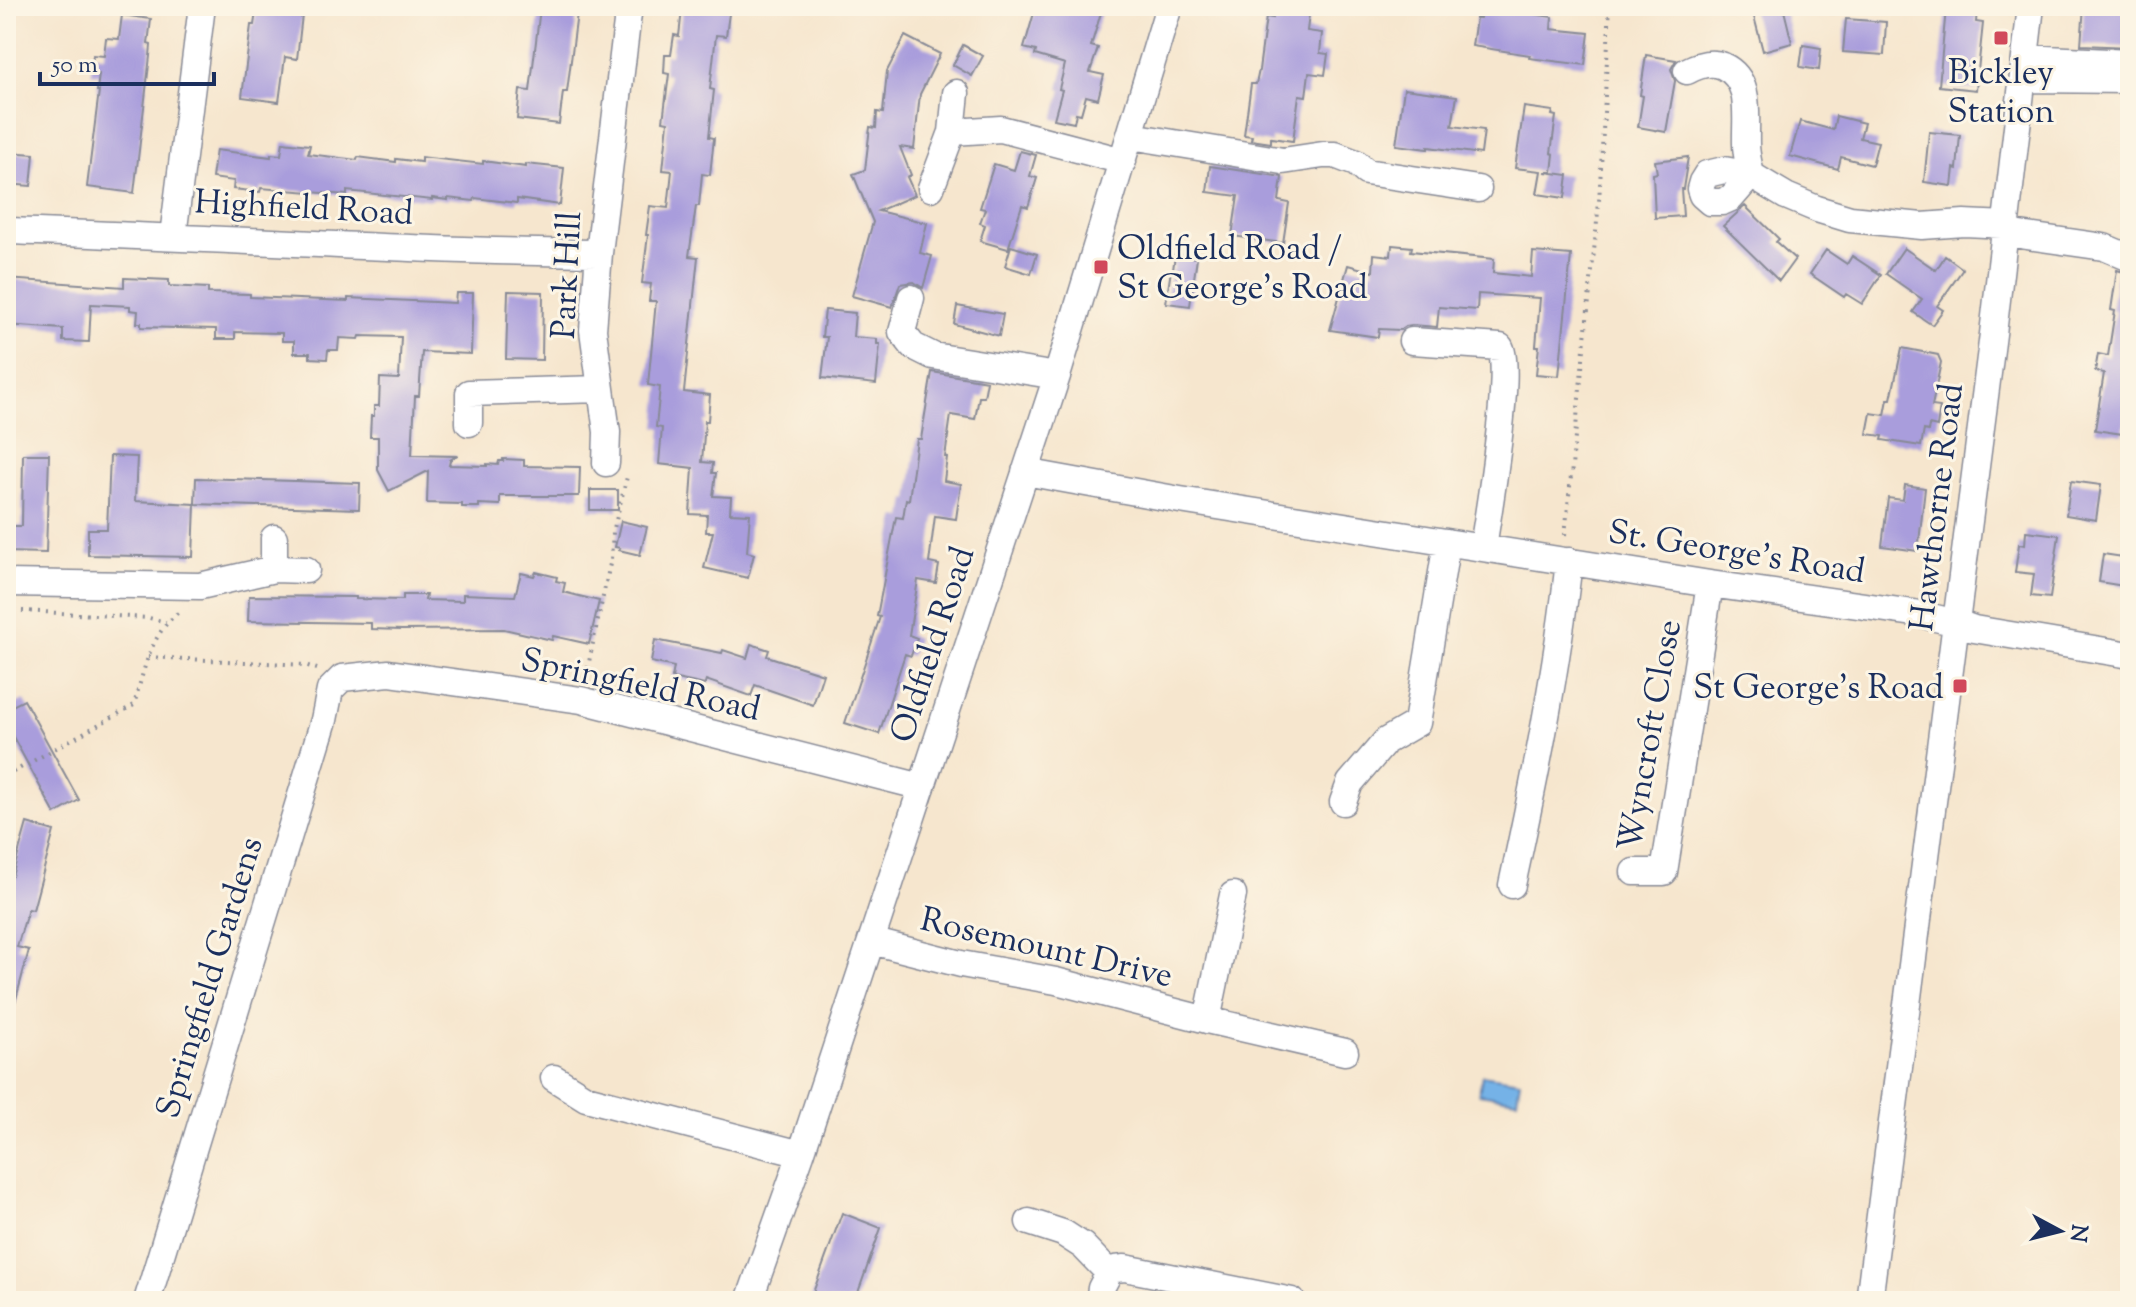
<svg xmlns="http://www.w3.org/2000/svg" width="2136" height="1307" font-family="'Sorts Mill Goudy',serif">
	<rect width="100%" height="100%" fill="#fcf5e5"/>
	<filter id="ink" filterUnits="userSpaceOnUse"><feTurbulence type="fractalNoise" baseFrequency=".0125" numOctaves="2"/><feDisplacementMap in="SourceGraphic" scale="16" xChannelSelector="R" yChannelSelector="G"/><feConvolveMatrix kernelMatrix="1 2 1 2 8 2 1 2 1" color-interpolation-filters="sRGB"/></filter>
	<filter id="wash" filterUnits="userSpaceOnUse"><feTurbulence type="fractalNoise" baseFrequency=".006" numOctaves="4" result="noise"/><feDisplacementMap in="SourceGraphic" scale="32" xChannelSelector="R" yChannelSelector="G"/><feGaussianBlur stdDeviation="1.8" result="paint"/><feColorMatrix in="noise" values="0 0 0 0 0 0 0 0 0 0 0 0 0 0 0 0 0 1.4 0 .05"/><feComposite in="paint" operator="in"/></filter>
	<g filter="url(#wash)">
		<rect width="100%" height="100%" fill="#f6e6ce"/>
		<path fill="#74b2e7" stroke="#4870a2" stroke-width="2" d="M1482,1075L1520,1081L1517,1100L1479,1094Z"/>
		<g id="blocks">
			<path fill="#a99ddc" d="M257,6H303L297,59L285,57L279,102L242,97L251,25H254Z
				M687,6H730L726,36L716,35L710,89L714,90L709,137L714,138L710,175L702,174L699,206H696L689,256L698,257L684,392L710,395L708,421H705L702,462L713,463L712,473H716L713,496L731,497L730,513L750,514L747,552L754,554L748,578L704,568L713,532H706L707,515L690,514L693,468L659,464L662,428L656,427L660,387L648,385L656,301H649L651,284L642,283L648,235H646L650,206L668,208L672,171L663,170L668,122L663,121L669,74L664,73L665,55H671L674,35L679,36L682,10L687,11Z
				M1036,6H1103L1091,46L1098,48L1090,72L1104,75L1098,99L1086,96L1081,114L1076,113L1074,123L1054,119L1062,90L1059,89L1065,64L1035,55L1036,51L1024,48Z
				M1274,6H1310L1307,31L1322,33L1320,53L1328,54L1325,75L1309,73L1306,96L1299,95L1293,141L1271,138V143L1251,140L1252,136L1244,135L1251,84H1256L1259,70L1266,17L1273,18Z
				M1763,6H1783L1792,43L1763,51L1752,9Z
				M2084,6H2130V47L2081,45Z
				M540,8L577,13L567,92H563L559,124L517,119L520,90L530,91Z
				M1494,8L1552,17L1551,29L1589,33L1585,65L1529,58L1530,55L1472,46L1476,18H1480L1481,10L1493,12Z
				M1946,8L1977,11L1976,22L1983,23L1976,90L1939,86Z
				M122,15L151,19L148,44L151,45L150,56L134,193L87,187L99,91H97L99,74L91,73L93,55L104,56L106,38L119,39Z
				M1846,19L1886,22L1884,55L1843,52Z
				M905,36L940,54L920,94L914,149L900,147L911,175L907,177L915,195L878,211L927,223L920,253L932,256L923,288L914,282L900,284L892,307L852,296L873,222L853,174L865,170L870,127L876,128L877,112L883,113L887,71Z
				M963,45L983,56L972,76L953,65Z
				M1803,45L1821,48L1819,70L1800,67Z
				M1646,55L1676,60L1671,69L1675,81L1666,132L1638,127L1643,96L1640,95Z
				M1404,89L1457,96L1452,126L1484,130L1481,154L1428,147V149L1396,145Z
				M1524,107L1553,111L1552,115L1556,116L1551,153L1554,154L1552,172H1545L1568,175L1565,198L1537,194L1541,171L1515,168Z
				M1836,116L1864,123L1860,138L1878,142L1872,165L1841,157L1838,169L1790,156L1800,121L1833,130Z
				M1929,132L1960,135L1957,169L1954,168L1952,186L1924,182Z
				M283,142L310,145L308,154L357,160L358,157L396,162V159L421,162V157L483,164V161L526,167V164L564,168L560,205L517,199V203L475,198L474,201L448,198V200L432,198V200L347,191V195L261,188L260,192L233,189L234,181L212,178L216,150L271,157V154L281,155Z
				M1020,151L1036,155L1030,176L1037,178L1028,207L1022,205L1008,249L980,241L985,225L980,223L985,209L980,208L994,164L1014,170Z
				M6,152L34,154L31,186L6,184Z
				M1688,157L1683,189H1681L1683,216L1655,218L1653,174L1657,173L1655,161Z
				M1210,166L1282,177L1279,201L1289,203L1283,243L1232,236L1238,196L1207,192Z
				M1745,206L1779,239L1776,242L1795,259L1779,281L1723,226Z
				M1392,245L1412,247L1411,251L1494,259L1493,273L1531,277L1533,252L1571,255L1559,376L1536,374L1539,346H1536L1540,298L1478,294L1477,310L1439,307L1437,327L1412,325L1406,326L1400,330L1379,329L1378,337L1330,330L1348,265L1373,272L1374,254L1391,256Z
				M1011,246L1037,254L1031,274L1005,266Z
				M1904,248L1936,270L1945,256L1963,269L1937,306L1943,310L1932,325L1913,312L1922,299L1886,274Z
				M1826,250L1847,264L1852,256L1881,275L1862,304L1846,294L1844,297L1810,274Z
				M1175,255L1197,258L1190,306L1166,303L1171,270H1173Z
				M2117,270L2130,274V389L2123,434L2095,430L2104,373L2095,371L2098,354L2108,356L2115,311L2111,310Z
				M124,278L169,280V286L208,288V293L250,294V297L348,301V298L455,303L456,293H473L471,354L422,352L419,396H415L412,455L456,456L450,460L449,465L487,466V464L498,465L499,461H503V459L524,460V466L580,467L579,496H500V505L479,504V507H462V504L427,503L428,471L389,491L378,470V437H370L371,416H374V406H379L380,378L399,379L401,337L360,336L359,339L339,338L338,350H328L327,359L310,358V353H294V341H282V333L235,332V339H216V329L141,327V323H137L138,311L130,310V306L91,304L89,342L63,341V329L6,325V279L124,287Z
				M508,291L543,292L542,360L506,359Z
				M957,306L1003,314L999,336L954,324Z
				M825,310L855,313L853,337L877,339V344H880L876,384L822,378L827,337H822Z
				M1902,348L1938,355L1941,362L1932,406L1940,407L1937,427L1929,425L1928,431L1924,430L1921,446L1882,440L1883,436L1867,434L1871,413L1885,415L1888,399H1891Z
				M932,372L987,381L984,397H979L975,419L951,415L945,457H947L944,481L961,484L956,519L935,516L929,563L939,565L936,583L918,580L909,635L917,638L911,656L905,654L879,734L845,723L880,617L877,616L896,517L903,518L906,499L909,500L917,439H921Z
				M23,454H49L46,553L6,552V526H22Z
				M110,456L137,457L135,501L195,504L193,557L88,555V529H107Z
				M196,478L360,483L359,509L195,504Z
				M2071,481L2101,485L2096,520L2066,515Z
				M1905,485L1925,488L1918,551L1882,546L1888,498L1903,500Z
				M590,490H618V510H590Z
				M621,521L647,527L640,555L619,550L620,548L615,547Z
				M2026,531L2059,535L2050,598L2031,596L2034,574L2015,572L2019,544L2025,545Z
				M2103,554L2130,558V587L2099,582Z
				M536,572L557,577L556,581L565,583L563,592L599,601L589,644L553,636L552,640L504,629L402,630L371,629V623L248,621L249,596L356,597V599L403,600V595H426L425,600L463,601V594L515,596L521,573L534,576Z
				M655,640L722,653L723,650L747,658L751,644L769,650L767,656L823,674L813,705L755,685L751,696L706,680L705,685L672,678L674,667L651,662Z
				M24,700L79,800L55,814L6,724V709Z
				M27,823L54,831L33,910L28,909L17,947L29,950L12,1014H6V875L12,876Z
				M842,1213L881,1228L855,1301H810Z"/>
		</g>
	</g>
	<g filter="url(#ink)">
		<use href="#blocks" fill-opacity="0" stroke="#888a96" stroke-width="2"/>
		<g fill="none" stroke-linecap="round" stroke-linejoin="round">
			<defs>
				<path id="minor" d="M2026,58L2130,63
					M1687,71C1698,65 1711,61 1723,66C1753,80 1745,117 1746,144C1746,154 1749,165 1751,175
					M2023,79L2130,80
					M952,132L956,93
					M1131,136L1283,161L1323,155H1335L1356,163L1366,172L1478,189
					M1751,175L1731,198L1722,202H1710L1702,195L1700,189L1702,182L1707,174L1724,170L1751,175L1786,196L1817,209L1850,219L1922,226L1964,223L2007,225
					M931,188L952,132L1001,129L1123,161
					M6,231C204,237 401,251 599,253
					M2006,233L2104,247L2130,258
					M173,236L202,6
					M911,298L902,332L913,346L933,356L1057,376
					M1412,341L1500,347C1513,366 1488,516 1483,547
					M601,389L607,432L606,463
					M469,423V393L601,389L593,330L599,253L629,6
					M1025,472L1180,500L1710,584L1914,613L1957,623L1974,629L2130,655
					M274,538V569
					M6,583L200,586L274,569L306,570
					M1343,802L1350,783L1386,741L1417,723L1447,542
					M1634,872H1664L1710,584
					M1512,885C1535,779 1557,670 1569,561
					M871,941L961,964L1056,981L1207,1020L1345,1052
					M1207,1020L1233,895
					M554,1078L586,1098L801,1154
					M1029,1222L1063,1233L1083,1246L1109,1273
					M1109,1273L1115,1269L1125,1268L1292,1301
					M147,1301L324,720L330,690L342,678L389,673L581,700L922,787
					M749,1301L801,1154L1057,376L1169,6
					M1099,1301L1101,1288L1109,1273
					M1869,1301L1993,334L2031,6"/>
			</defs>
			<use href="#minor" stroke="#888a96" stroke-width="29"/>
			<path stroke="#888a96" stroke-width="4" stroke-dasharray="2 6" stroke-linecap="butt" d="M1565,535L1599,202L1610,6
				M6,610L149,618L166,622
				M148,657L305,665L317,669
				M586,676L611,559L613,532L627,477
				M6,776L134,705C144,670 150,634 180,611"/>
			<use href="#minor" stroke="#fff" stroke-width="26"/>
		</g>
	</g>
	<g fill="#d1495b" stroke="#fcf5e5" stroke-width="3">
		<rect x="1993" y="30" width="16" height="16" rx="4"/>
		<rect x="1093" y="259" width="16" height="16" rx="4"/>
		<rect x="1952" y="678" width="16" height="16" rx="4"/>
	</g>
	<g text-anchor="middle" stroke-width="6" stroke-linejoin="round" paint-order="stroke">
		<g font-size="34" fill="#1b2f5e" stroke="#fcf5e5">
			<text x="2001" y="83">Bickley<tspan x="2001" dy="39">Station</tspan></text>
			<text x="1117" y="259" text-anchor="start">Oldfield Road /<tspan x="1117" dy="39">St George's Road</tspan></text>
			<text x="1944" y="698" text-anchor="end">St George's Road</text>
		</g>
		<g font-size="34" fill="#1b2f5e" stroke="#fcf5e5">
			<text transform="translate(304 206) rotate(3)" y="12">Highfield Road</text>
			<text transform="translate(565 275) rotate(-87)" y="12">Park Hill</text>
			<text transform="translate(1935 507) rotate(-83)" y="12">Hawthorne Road</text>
			<text transform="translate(1737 550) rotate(9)" y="12">St. George's Road</text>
			<text transform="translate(931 644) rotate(-72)" y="12">Oldfield Road</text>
			<text transform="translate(641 683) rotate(12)" y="12">Springfield Road</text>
			<text transform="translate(1648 735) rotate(-80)" y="12">Wyncroft Close</text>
			<text transform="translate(1047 946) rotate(13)" y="12">Rosemount Drive</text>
			<text transform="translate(208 977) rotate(-73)" y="12">Springfield Gardens</text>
		</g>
	</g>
	<rect width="2136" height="1307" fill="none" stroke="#fcf5e5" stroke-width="32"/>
	<g transform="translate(2060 1231) rotate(97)" stroke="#fcf5e5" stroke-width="6" paint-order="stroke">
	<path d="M0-6L14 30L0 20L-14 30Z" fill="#1b2f5e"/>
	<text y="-12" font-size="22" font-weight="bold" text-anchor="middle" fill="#1b2f5e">N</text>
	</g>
	<path d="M40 72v12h174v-12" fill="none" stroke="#1b2f5e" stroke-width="4"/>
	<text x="52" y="72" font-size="24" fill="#1b2f5e" stroke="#fcf5e5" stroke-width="6" paint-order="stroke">50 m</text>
</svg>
